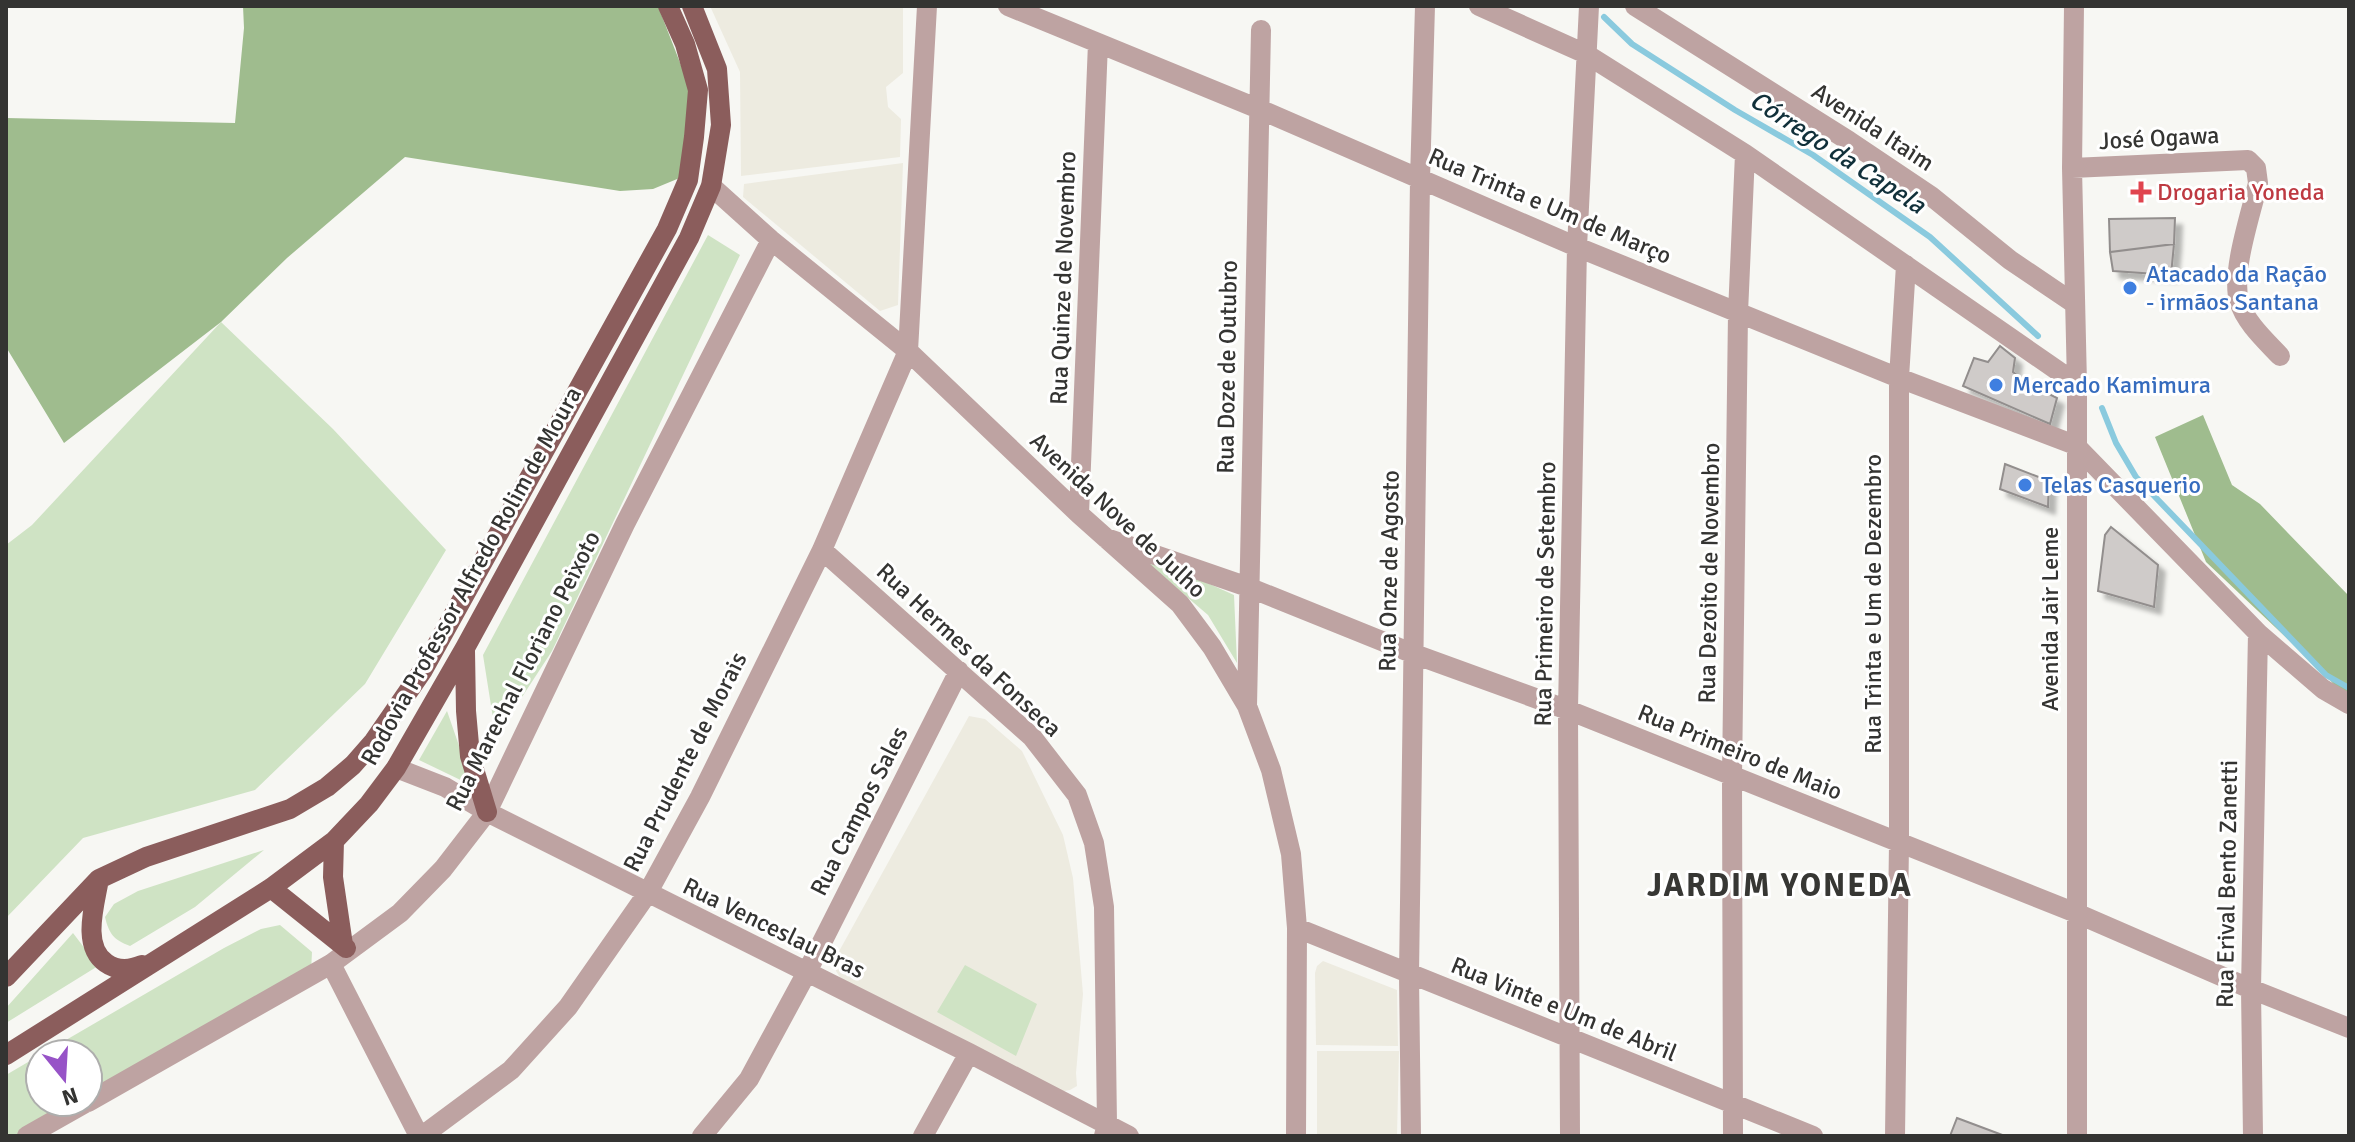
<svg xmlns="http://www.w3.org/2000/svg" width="2355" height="1142" font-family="Signika,sans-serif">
	<defs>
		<filter id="shadow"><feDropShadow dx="7" dy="7" stdDeviation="2" flood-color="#0004"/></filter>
	</defs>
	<rect width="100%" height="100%" fill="#f7f7f3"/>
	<path fill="#edebe0" d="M710,6H903V73L886,87L888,107L901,119L900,157L741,176L740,72Z
		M903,163L898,305L880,311L743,197L744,184Z
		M969,716L985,719L1022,751L1063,835L1073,878L1083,994L1076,1073L1077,1086L1070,1090L1058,1092L843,982L836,971L837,955Z
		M1323,961L1397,990L1398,1046L1316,1045L1315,973L1317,966Z
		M1317,1051H1399L1397,1136H1317Z"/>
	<path fill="#cfe3c4" d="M708,235L740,255L552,651L496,737L483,655Z
		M221,322L333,429L446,550L365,684L255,790L83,838L6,918V545L32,525Z
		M1145,561L1203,581L1234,595L1237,663L1208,615Z
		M447,711L473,786L419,760Z
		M264,850L195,907L130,946C114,940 109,934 105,917L114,904L138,891Z
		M280,925L312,952L311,972L88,1099V1054H42L224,948L261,929Z
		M73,933L98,966L6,1023V1008Z
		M965,965L1037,1004L1016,1056L937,1012Z
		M40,1055V1102H83L21,1136H6V1075Z"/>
	<path fill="#9fbc8e" d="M243,6H658L691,91L682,177L653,189L620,191L405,157L287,258L221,322L64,443L6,347V118L235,123L244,28Z
		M2203,415L2232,485L2260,504L2349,596V703L2326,675L2206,562L2155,437Z"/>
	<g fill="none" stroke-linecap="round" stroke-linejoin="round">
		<path stroke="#8acade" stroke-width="6" d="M1604,17L1632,44L1735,110L1813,155L1930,237L2038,336
			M2102,408L2116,443L2136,477L2326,675L2349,688"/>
	</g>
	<path fill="#cfcbc9" stroke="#928e8d" stroke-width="2" filter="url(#shadow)" d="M2175,218L2174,244L2110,252L2109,219Z
		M2174,244L2171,275L2113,271L2110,252Z
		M2000,346L2015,358L2013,372L2027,383L2057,398L2050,424L1963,386L1974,358L1988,362Z
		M2005,464L2049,481L2048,507L2000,489Z
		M2111,527L2158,565L2154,607L2098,591L2105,535Z
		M1957,1118L2005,1136H1950Z"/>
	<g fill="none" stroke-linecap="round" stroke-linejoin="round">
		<path stroke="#bea3a2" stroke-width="20" d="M1008,6L1259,109L1577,247L1899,378L2075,445L2258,633L2323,689L2349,704
			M1479,6L1586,54L1745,154L2077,384
			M1635,6L1849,141L1931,196L2010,260L2075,304
			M2074,6L2072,168L2077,384V1136
			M2072,168L2248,160L2256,168L2258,183C2251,214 2231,271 2239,301C2245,322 2265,340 2280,356
			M711,186L771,240L908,351L1079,514L1180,604L1212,647L1247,706L1271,770L1291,854L1297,928L1296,1136
			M1079,514L1098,43
			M1106,538L1248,587L1414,654L1568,710L2076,913L2251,989L2349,1028
			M822,550L1032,737L1077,795L1094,843L1104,907L1107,1124L1104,1136
			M1247,706L1261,30
			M396,768L445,787L487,812L969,1053L1129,1136
			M1297,928L1813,1136
			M331,964L419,1136
			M88,1102L331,964L400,913L443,869L487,812L625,524L771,240
			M27,1136L87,1102
			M422,1136L511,1070L568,1007L647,894L700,797L822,550L908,351L927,6
			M702,1136L749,1079L807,972L959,671
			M923,1136L969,1053
			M1411,1136L1409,975L1420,180L1425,6
			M1570,1136L1568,710L1577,247L1589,6
			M1733,1136L1732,777L1738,313L1745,154
			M1895,1136L1899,843V378L1906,265
			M2253,1136L2251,989L2258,633"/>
		<path stroke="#8b5d5c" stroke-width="20" d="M465,651L466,711L470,756L487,812
			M334,841L333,877L343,945
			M99,879C95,904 81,946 106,963C117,971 130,970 142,965
			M271,888L346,948
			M6,977L99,879L146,857L290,809L327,787L353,765L374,741L423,670L667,229L688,180L694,137L698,90L685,44L668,6
			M6,1055L271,888L334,841L369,804L396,768L465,648L689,238L711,186L721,125L717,69L692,6"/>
	</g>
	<path fill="#e0444e" stroke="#fff" stroke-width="3" d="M2137 180h8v8h8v8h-8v8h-8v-8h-8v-8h8z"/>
	<g fill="#3f7fe0" stroke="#fff" stroke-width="3">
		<circle cx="2130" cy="288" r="8"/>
		<circle cx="1996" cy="385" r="8"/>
		<circle cx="2025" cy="485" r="8"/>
	</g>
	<g text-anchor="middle" stroke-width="6" stroke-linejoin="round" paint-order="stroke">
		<g font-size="24" fill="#343432" stroke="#fff">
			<text transform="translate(1873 127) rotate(33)" y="8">Avenida Itaim</text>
			<text transform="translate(2159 138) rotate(-3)" y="8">José Ogawa</text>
			<text transform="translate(1550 206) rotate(23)" y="8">Rua Trinta e Um de Março</text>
			<text transform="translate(1063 278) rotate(-88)" y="8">Rua Quinze de Novembro</text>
			<text transform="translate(1227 367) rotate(-89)" y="8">Rua Doze de Outubro</text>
			<text transform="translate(1118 515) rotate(43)" y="8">Avenida Nove de Julho</text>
			<text transform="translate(1389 571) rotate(-89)" y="8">Rua Onze de Agosto</text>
			<text transform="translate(1709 573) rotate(-89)" y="8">Rua Dezoito de Novembro</text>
			<text transform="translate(471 576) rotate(-61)" y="8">Rodovia Professor Alfredo Rolim de Moura</text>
			<text transform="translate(1545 594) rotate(-89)" y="8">Rua Primeiro de Setembro</text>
			<text transform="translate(1873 604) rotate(-90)" y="8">Rua Trinta e Um de Dezembro</text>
			<text transform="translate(2050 619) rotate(-90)" y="8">Avenida Jair Leme</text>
			<text transform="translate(969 650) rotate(43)" y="8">Rua Hermes da Fonseca</text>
			<text transform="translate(523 671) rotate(-63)" y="8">Rua Marechal Floriano Peixoto</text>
			<text transform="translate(1740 752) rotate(22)" y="8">Rua Primeiro de Maio</text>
			<text transform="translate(685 762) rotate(-63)" y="8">Rua Prudente de Morais</text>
			<text transform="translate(859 811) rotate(-63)" y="8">Rua Campos Sales</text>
			<text transform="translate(2227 884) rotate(-89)" y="8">Rua Erival Bento Zanetti</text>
			<text transform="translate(774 928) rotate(26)" y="8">Rua Venceslau Bras</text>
			<text transform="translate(1564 1009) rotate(22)" y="8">Rua Vinte e Um de Abril</text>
		</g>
		<g font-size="24" fill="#be3a42" stroke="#fff" text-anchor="start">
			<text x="2157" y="200">Drogaria Yoneda</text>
		</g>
		<g font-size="24" fill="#366cbe" stroke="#fff" text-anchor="start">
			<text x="2146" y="282">Atacado da Ração<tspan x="2146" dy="28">- irmãos Santana</tspan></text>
			<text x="2012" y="393">Mercado Kamimura</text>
			<text x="2041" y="493">Telas Casquerio</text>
		</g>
		<g font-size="26" font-style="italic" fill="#11303a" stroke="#fff">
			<text transform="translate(1838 152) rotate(33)" y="9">Córrego da Capela</text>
		</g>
		<g font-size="32" font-weight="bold" letter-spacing="2" fill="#373734" stroke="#fff">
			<text x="1780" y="896">JARDIM YONEDA</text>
		</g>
	</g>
	<rect width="2355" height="1142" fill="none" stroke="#343432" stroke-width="16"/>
	<g transform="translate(64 1078) rotate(162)"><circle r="38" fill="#ffffff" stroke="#aeaead" stroke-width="2"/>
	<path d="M0-6L14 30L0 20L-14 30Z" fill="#9753c7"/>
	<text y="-12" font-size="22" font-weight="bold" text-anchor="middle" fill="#343432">N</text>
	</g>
</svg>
